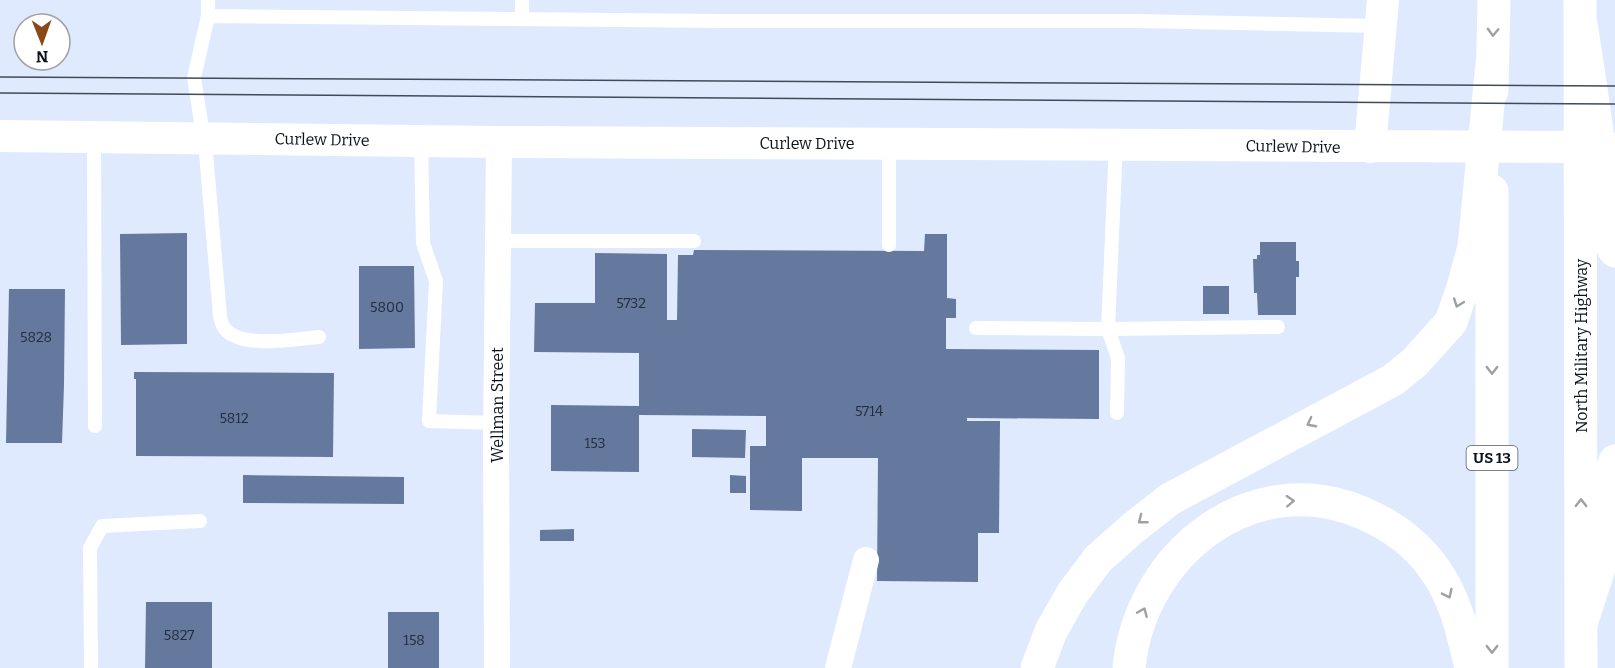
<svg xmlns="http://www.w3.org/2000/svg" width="1615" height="668" font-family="Bitter,serif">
	<rect width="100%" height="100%" fill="#dfeafe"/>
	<path fill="#65799e" d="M187,233V344L121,345L120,234Z
		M925,234H947V298L956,299V318H946V349L1099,350V419L967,418V421H1000L999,533H978V582L877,581L878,458H802V511L750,510V446H766V416L639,415V472L551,471V405L639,406V353L534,352L535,303H595V253L667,254V320H677L678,255H693L694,250L924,251Z
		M1260,242H1296V261H1299V277H1296V315H1258L1257,293H1254L1253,259H1257V255H1260Z
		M359,266H414L415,348L359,349Z
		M1203,286H1229V314H1203Z
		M9,289H65L64,385L62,443H6Z
		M134,372L334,373L333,457L136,456V379H134Z
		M692,429L746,430L745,458L692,457Z
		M243,475L404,477V504L243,503Z
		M730,475L746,476V493H730Z
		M574,529V541H540V530Z
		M146,602H212V668H145Z
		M388,612H439V668H388Z"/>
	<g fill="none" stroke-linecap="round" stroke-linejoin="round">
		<path stroke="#fff" stroke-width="14" d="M208,0V16L194,78L206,153L220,316C221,321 222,326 225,329C242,349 295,339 319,337
			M208,16L724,21H1135L1381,26
			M522,19V0
			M94,137L95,426
			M421,141L423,243L436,281L429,421L497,423
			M1116,143L1108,329L1278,327
			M498,241H694
			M889,245V143
			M976,328L1108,329L1118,358L1117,413
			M91,668L90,548L102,526L200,521"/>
		<path stroke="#fff" stroke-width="26" d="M497,668L496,441L499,142
			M838,668L866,560"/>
		<path stroke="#fff" stroke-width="32" d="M0,136L499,142L1607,147
			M1370,147L1383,0"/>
		<path stroke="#fff" stroke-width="33" d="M1580,0L1581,668
			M1492,91L1494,0
			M1492,668V191"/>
		<path stroke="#fff" stroke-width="33" d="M1581,24C1587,62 1593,100 1598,139C1602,176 1593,219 1615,251
			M1581,624L1601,562V529L1604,496L1615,461
			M1037,668L1051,631L1072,594L1098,559L1133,528L1170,499L1393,380L1415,362L1451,322L1463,287L1474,247L1492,64
			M1129,668C1140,554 1252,464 1365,514C1392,526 1418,545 1435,570C1456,599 1463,634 1471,668"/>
		<path stroke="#434a57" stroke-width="1.5" d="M0,77L1615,86
			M0,93L1615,104"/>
	</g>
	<defs><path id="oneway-chevron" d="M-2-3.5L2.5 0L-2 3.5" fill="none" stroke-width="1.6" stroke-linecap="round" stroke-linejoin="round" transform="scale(1.5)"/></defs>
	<g stroke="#9ea0a4">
		<use href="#oneway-chevron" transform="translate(1493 32) rotate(92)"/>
		<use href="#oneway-chevron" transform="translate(1458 303) rotate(110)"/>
		<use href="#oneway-chevron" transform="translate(1492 370) rotate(90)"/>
		<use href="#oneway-chevron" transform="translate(1311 423) rotate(152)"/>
		<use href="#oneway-chevron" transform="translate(1290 501) rotate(-3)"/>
		<use href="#oneway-chevron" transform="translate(1581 503) rotate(-90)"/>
		<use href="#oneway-chevron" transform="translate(1142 520) rotate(142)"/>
		<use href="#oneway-chevron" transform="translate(1448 594) rotate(64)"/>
		<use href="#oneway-chevron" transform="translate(1143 612) rotate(-67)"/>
		<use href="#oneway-chevron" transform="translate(1492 649) rotate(90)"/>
	</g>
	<g text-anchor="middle" stroke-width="6" stroke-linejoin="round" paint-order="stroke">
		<g font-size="14" fill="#222c3c">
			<text x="631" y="308">5732</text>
			<text x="387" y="312">5800</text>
			<text x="36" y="342">5828</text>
			<text x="869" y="416">5714</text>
			<text x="234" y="423">5812</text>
			<text x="595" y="448">153</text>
			<text x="179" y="640">5827</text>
			<text x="414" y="645">158</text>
		</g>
		<rect fill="#fff" stroke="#555960" stroke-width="1.5" x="1466.5" y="446" width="51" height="24" rx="4.5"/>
		<g font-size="15" font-weight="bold" fill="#0c121c">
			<text x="1492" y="463">US 13</text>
		</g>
		<g font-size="16" fill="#0c121c" stroke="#fff">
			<text transform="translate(322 139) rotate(1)" y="6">Curlew Drive</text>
			<text x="807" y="149">Curlew Drive</text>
			<text transform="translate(1293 146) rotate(1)" y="6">Curlew Drive</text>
			<text transform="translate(1581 346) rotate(-90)" y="6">North Military Highway</text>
			<text transform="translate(497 405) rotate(-90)" y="6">Wellman Street</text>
		</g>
	</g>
	<g transform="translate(42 42) rotate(179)"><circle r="28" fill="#ffffff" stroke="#9ea0a4" stroke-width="1.5"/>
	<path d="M0-4.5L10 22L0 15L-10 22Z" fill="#8b4818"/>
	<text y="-9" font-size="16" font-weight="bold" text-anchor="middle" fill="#0c121c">N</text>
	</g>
</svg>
